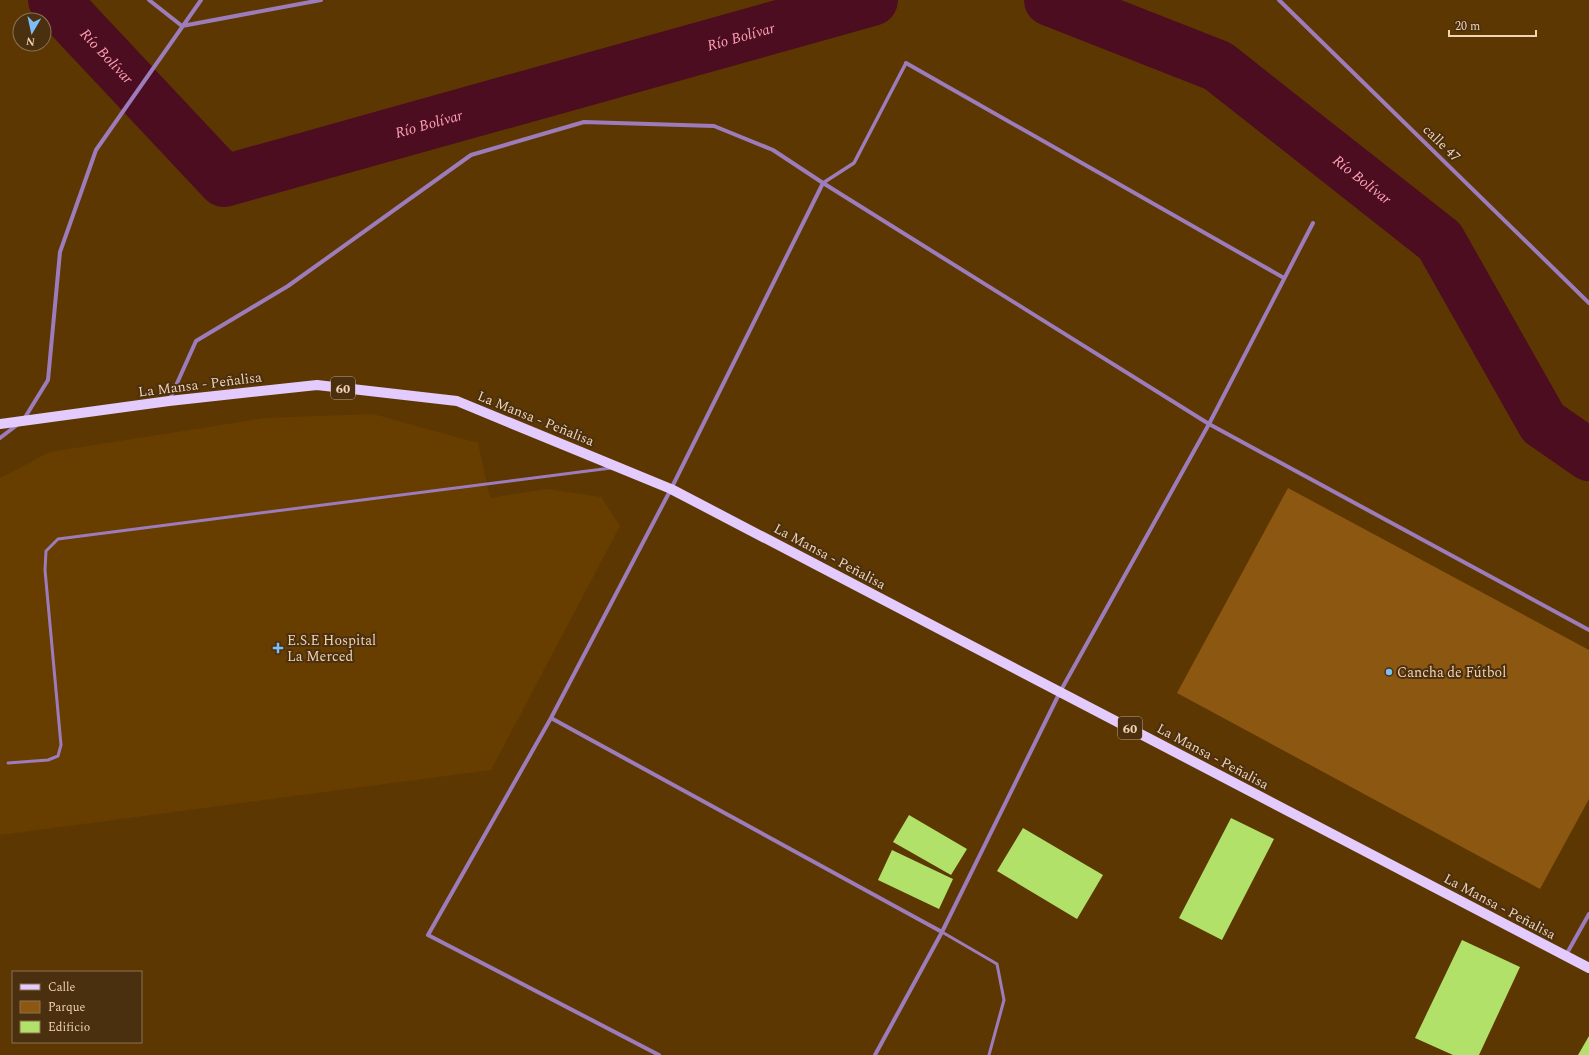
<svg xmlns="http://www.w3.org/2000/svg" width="1589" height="1055" font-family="Spectral,serif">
	<rect width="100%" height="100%" fill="#5d3702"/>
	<path fill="#683d00" d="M373,414L478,443L490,498L546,489L601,497L620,526L491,770L0,835V478L50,452L265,418Z"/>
	<path fill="#8b5711" d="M1288,488L1589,650V799L1540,889L1177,693Z"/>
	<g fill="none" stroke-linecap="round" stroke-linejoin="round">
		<g stroke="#4c0d21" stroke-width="52">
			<path id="s1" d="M54,0L224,181L872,0"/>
			<path id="s2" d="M1050,0L1218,66L1440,241L1543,423L1589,455"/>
		</g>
	</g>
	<path fill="#b1e169" d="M909,815L967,849L951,875L893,842Z
		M1231,818L1274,839L1222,940L1179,918Z
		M1023,828L1103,875L1077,919L997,871Z
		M892,850L953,879L939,909L878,880Z
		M1462,940L1520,967L1479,1055H1453L1415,1038Z
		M1589,1036V1055H1578Z"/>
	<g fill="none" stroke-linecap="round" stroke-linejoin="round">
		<path stroke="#9d7cbb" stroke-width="3" d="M8,763L48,760L58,756L61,745L45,570L46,551L58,539L611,468
			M942,932L997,964L1004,1000L989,1055"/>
		<path stroke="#9d7cbb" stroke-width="3.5" d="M823,183L854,163L906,63"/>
		<path stroke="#9d7cbb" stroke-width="4" d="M149,0L182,26
			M1279,0L1589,303
			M182,26L321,0
			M906,63L1284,278
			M169,401L196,341L288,286L471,155L584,122L714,126L773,150L823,183L1209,424L1589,630
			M24,419L48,380L60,252L96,150L201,0
			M0,438L17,425
			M551,718L942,932
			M1566,955L1589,914
			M659,1055L428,935L551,718L671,489L823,183
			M875,1055L942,932L1060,692L1209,424L1313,223"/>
		<path stroke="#e4cbfe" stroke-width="10" d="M0,424L169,401L317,385L457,401L671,489L1589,968"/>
	</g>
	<g fill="#7dbef9" stroke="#4b300f" stroke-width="1.5">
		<path d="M276 642h4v4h4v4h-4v4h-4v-4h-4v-4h4z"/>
		<circle cx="1389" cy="672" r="4"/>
	</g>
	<g text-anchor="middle" stroke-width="4" stroke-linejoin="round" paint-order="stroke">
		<g fill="#4b300f" stroke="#bea284" stroke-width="1">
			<rect x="331" y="377" width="24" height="22" rx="3"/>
			<rect x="1118" y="717" width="24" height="22" rx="3"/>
		</g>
		<g font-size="13" font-weight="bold" fill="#f0d3b6">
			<text x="343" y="393">60</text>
			<text x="1130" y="733">60</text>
		</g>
		<g font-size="14" fill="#f0d3b6" stroke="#4b300f">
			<text transform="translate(1442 143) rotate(44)" y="5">calle 47</text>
			<text transform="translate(200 384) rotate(-7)" y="5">La Mansa - Peñalisa</text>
			<text transform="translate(536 418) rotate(22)" y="5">La Mansa - Peñalisa</text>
			<text transform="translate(830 556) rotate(28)" y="5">La Mansa - Peñalisa</text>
			<text transform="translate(1213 756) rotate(28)" y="5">La Mansa - Peñalisa</text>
			<text transform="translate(1500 906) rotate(28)" y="5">La Mansa - Peñalisa</text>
		</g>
		<g font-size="14" fill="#f0d3b6" stroke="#4b300f" text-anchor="start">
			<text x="287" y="645">E.S.E Hospital<tspan x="287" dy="16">La Merced</tspan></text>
			<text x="1397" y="677">Cancha de Fútbol</text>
		</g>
		<g font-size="15" font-style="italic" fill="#fda0b2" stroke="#4b300f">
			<text dy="5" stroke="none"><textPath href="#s1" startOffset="785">Río Bolívar</textPath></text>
			<text dy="5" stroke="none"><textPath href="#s1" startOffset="77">Río Bolívar</textPath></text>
			<text dy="5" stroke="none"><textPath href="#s1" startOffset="461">Río Bolívar</textPath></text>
			<text dy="5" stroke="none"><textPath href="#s2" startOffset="364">Río Bolívar</textPath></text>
		</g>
	</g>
	<rect x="12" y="971" width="130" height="72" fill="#4b300f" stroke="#8d7152"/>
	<rect x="20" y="984" width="20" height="6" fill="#e4cbfe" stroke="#8d7152"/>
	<text x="48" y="991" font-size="12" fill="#f0d3b6">Calle</text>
	<rect x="20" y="1001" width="20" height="12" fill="#8b5711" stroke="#8d7152"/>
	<text x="48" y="1011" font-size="12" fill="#f0d3b6">Parque</text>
	<rect x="20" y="1021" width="20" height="12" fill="#b1e169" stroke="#8d7152"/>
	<text x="48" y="1031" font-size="12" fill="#f0d3b6">Edificio</text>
	<g transform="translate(32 32) rotate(189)"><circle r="19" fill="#4b300f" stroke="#8d7152"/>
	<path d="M0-3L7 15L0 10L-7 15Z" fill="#7dbef9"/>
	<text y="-6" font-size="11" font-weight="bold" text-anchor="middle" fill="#f0d3b6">N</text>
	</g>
	<path d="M1449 30v6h87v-6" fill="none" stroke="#f0d3b6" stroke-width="2"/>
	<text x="1455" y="30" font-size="12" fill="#f0d3b6" stroke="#4b300f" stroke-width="3" paint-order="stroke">20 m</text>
</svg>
